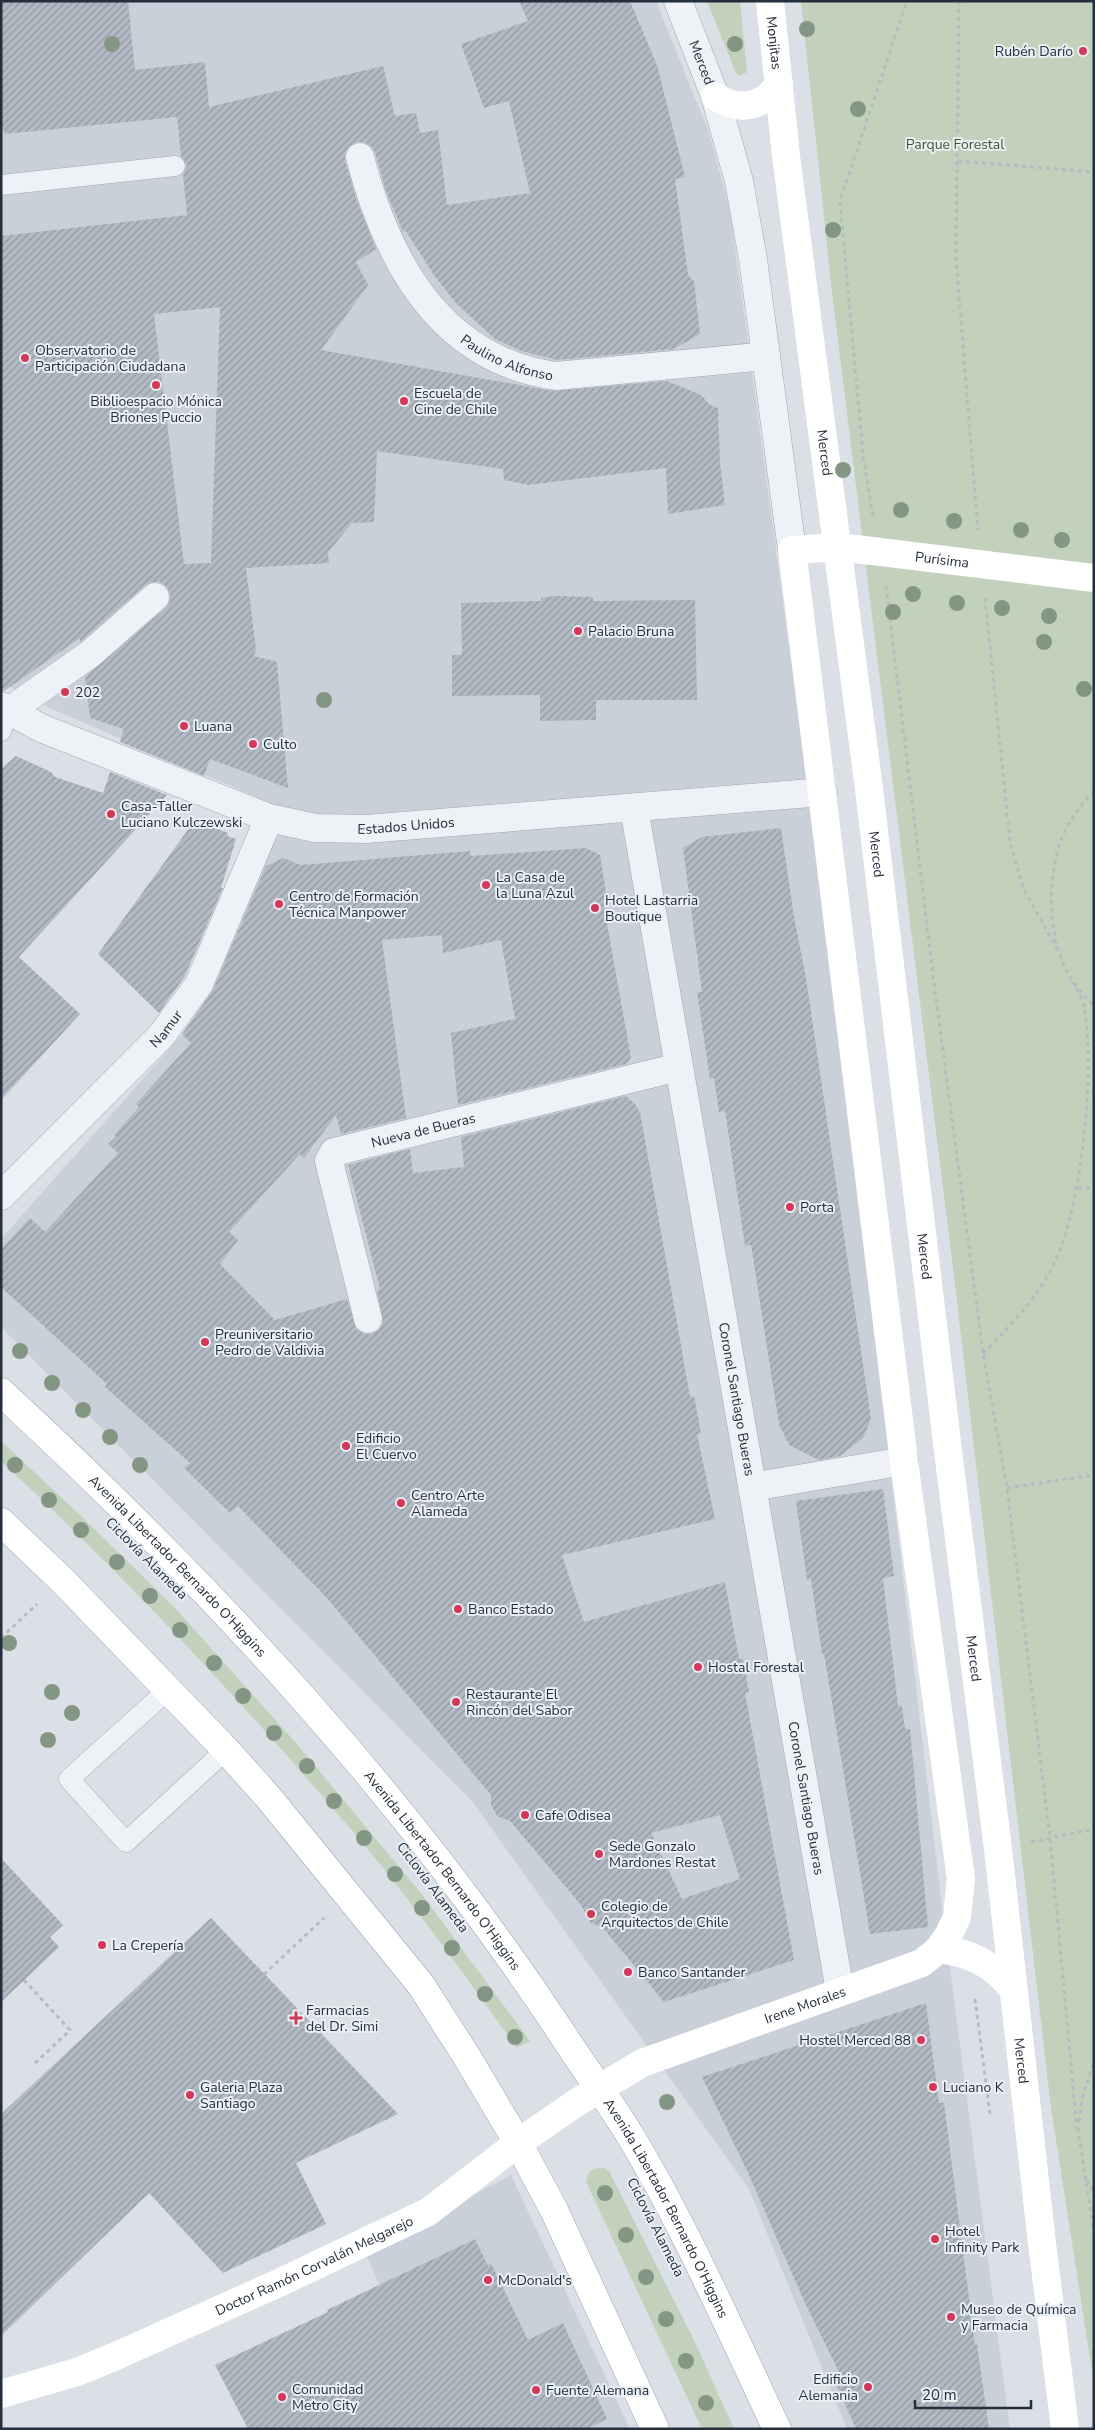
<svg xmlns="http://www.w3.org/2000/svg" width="1095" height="2430" font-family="'Nunito Sans',sans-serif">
	<defs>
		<pattern id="building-hatch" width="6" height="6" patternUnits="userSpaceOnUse" patternTransform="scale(1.25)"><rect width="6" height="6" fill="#b2bac4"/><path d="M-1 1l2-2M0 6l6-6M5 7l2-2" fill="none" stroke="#9198a0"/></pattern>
	</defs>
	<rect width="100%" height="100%" fill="#dbe0e7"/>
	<path fill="#c9d0d9" d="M1,1H656L708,130L730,210L821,882L942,1907L1010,2429H847L749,2189L472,1801L1,1327V1239L203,1011L284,809L52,709L1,682Z
		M511,2175L630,2429H446L365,2253Z"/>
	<path fill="#c2d1bc" d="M707,1H740L747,72L739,76L736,73Z
		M801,1H1094V2384L1051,2108L954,1276L833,301Z
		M1,1441L78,1513L175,1608L297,1744L420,1892L530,2041L517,2048C467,1978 416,1907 361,1841C248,1708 129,1580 1,1461Z
		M597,2168H604L609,2171L694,2340L734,2429H702L586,2182L589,2172Z"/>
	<path fill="url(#building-hatch)" fill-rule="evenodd" d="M1,1H128L135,70L205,62L209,107L383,66L395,116L416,113L420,133L438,130L447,205L530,193L509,101L484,108L461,44L528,21L519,1H630L657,65L685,177L675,179L688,275L694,281L700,334L674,349L557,360L521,351L495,339L456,303L436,278L405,230L403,232L386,191L375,152L371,146L364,142H356L348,147L345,154V161L357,201L376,249L356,262L368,285L321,350L553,391L667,381L701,395L710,405L718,408L720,462L725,505L668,514L666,468L528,485L504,480L503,469L377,451L374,522L352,523L328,552L329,563L246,568L256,649L254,656L277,662L288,788L210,759L204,776L120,742L124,729L90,718L85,677L166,608L170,602V594L167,587L160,582H152L145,585L80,642V638L4,691L1,690V236L187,215L183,174L187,165L181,156L177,117L4,134V130L1,131ZM220,307L211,563L184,564L154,314Z
		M554,596L593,597V601L695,600L697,700H596V720L540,721V695L452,696V655H462L461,603L541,601V598Z
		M16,756L51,772L55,777L103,793L110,772L167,795L19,957L80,1014L1,1100V769Z
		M195,820L228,833L227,836L236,839L221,888H223L185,976L159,1013L98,954Z
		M781,828L794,917L806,978L871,1419L863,1438L840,1456L819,1460L789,1445L779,1424L751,1245L745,1246L725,1111L719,1112L714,1078L710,1079L697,992H702L683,848L702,837Z
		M586,848L600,855L607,900L603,901L631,1058L626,1064L458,1105L451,1033L515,1019L501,940L443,953L442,935L382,940L406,1118L341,1134L336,1115L304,1158L300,1154L229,1232L238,1240L220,1264L275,1320L347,1299L356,1329L364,1334H372L379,1330L383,1323L377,1290L380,1289L348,1165L410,1149L413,1173L464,1167L461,1137L626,1096L635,1104L640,1112L690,1397L694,1396L701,1433L697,1434L715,1519L562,1555L584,1622L725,1582L739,1659H743L749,1692L745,1693L794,1960L664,2002L604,1929L590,1922L581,1905L510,1821L497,1816L491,1805V1795L326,1597L238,1506L230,1513L184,1468L190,1463L105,1387L107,1384L1,1287V1249L30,1218L45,1232L118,1153L108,1144L116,1137L114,1135L139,1107L136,1104L191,1043L182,1034L213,990L266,866L283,858L301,865L470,851L471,856ZM720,1815L740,1879L682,1899L651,1833Z
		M883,1489L894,1576L883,1578L898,1706H902L905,1729H910L928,1927L870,1934L831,1696L824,1654H822L811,1579L807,1580L796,1501Z
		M1,1858L63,1925L50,1937L59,1947L1,2002Z
		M211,1918L398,2114L296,2163L326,2224L223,2273L149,2193L1,2336V2114Z
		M926,2003L939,2103H944L975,2345L977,2344L989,2429H856L836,2384L843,2380L805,2303L749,2175L702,2077Z
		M475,2239L488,2266L491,2263L528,2340L563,2323L607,2419L586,2429H248L215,2365L328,2312L327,2310Z"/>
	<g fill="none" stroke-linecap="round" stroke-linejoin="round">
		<defs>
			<path id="service" d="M1,185L175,166
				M1,731L9,711
				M169,1689L69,1779L126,1842L226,1750"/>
			<g id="minor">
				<path id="s1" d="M360,157C387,261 440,360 556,376L766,356"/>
				<path id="s2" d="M1,706L41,728L269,818L315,828L366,829L823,792"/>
				<path d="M9,711L90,654L155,597"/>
				<path id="s3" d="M634,808L840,1991"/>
				<path id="s4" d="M1,1196L162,1035L199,984L269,818"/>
				<path id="s5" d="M368,1319L329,1161L334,1152L679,1067"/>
				<path d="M752,1487L904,1461"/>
			</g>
			<g id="tertiary">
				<path id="s6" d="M678,1L715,96L739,181L753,259L792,550"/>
			</g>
			<g id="primary">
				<path id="s9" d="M1,1392C210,1585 404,1794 561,2032C586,2071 614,2107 637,2147C690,2237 732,2334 777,2429"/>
				<path d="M1,1522L62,1580L226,1750L268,1797L421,1985L467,2057L518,2143L554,2210L655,2429"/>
			</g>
		</defs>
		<use href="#service" stroke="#a0a7b1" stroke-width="21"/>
		<use href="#minor" stroke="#a0a7b1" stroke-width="29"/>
		<use href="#tertiary" stroke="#a0a7b1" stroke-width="29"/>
		<use href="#primary" stroke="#9aa5b3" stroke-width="29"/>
		<path stroke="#b5bbc1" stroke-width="3" stroke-dasharray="4 4" stroke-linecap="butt" d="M959,1L956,260L978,530
			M958,161L1094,172
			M873,516L863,455L840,201L907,1
			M886,586L933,975L983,1353L1007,1488L1050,1838L1077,2129
			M985,598L1010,842L1024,890L1059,952
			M1094,791C1079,806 1061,832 1057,853C1047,894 1049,947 1074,983C1079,991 1087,999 1094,1006
			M1078,1188L1094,1189
			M983,1353C1012,1325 1041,1294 1057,1257C1083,1197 1095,1069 1084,1006C1082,998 1077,990 1073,982
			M1007,1488L1094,1475
			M1,1638L37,1604
			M1031,1842L1094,1829
			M24,1980L70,2030L32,2066
			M258,1980L324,1918
			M975,1999L990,2114
			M1079,2122L1083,2095L1094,2062
			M1078,2128L1094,2235
			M1087,2180L1094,2195"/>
		<use href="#service" stroke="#eef1f5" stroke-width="20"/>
		<use href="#minor" stroke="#eef1f5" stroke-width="28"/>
		<use href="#tertiary" stroke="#eef1f5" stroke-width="28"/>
		<g stroke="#fff" stroke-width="28">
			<path id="s7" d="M770,1L786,156L869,789L948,1451L998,1849L1041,2235L1065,2429"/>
			<path d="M715,96C738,112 763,108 779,84"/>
			<path d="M939,1949C971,1953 993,1964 1013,1989"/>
			<path id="s8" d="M1,2394L77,2372L116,2356L281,2282L428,2212L518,2143L576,2103L642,2063L922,1963L939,1949L949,1934L957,1917L961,1879L904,1461L792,550L839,547L1094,578"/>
		</g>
		<use href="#primary" stroke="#fff" stroke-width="28"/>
	</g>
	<g fill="#839683">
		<circle cx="807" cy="29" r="8"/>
		<circle cx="112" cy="44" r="8"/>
		<circle cx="735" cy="44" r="8"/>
		<circle cx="858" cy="109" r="8"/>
		<circle cx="833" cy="230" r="8"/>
		<circle cx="843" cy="470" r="8"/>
		<circle cx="901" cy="510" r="8"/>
		<circle cx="954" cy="521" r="8"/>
		<circle cx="1021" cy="530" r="8"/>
		<circle cx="1062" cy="540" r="8"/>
		<circle cx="913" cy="594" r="8"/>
		<circle cx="957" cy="603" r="8"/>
		<circle cx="1002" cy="608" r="8"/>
		<circle cx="893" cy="612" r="8"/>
		<circle cx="1049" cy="616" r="8"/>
		<circle cx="1044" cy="642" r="8"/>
		<circle cx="1084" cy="689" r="8"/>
		<circle cx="324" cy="700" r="8"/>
		<circle cx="20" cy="1351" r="8"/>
		<circle cx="52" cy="1383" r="8"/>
		<circle cx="83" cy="1410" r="8"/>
		<circle cx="110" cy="1437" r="8"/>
		<circle cx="15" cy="1465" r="8"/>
		<circle cx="140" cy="1465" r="8"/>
		<circle cx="49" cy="1500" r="8"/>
		<circle cx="81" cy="1530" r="8"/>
		<circle cx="117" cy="1562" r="8"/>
		<circle cx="150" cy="1596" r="8"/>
		<circle cx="180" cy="1630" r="8"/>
		<circle cx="9" cy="1643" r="8"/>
		<circle cx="214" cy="1663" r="8"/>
		<circle cx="52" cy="1692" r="8"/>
		<circle cx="243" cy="1696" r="8"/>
		<circle cx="72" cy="1713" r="8"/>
		<circle cx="274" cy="1733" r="8"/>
		<circle cx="48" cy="1740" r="8"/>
		<circle cx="307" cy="1766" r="8"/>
		<circle cx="334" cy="1801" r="8"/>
		<circle cx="364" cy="1838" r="8"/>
		<circle cx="395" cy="1874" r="8"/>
		<circle cx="422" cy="1908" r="8"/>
		<circle cx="452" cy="1948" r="8"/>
		<circle cx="485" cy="1994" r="8"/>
		<circle cx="515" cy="2037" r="8"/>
		<circle cx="667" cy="2102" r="8"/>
		<circle cx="605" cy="2193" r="8"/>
		<circle cx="626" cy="2235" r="8"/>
		<circle cx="646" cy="2277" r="8"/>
		<circle cx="666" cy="2319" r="8"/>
		<circle cx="686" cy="2361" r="8"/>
		<circle cx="706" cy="2403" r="8"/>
	</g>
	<g fill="#d53758" stroke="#eaeff4" stroke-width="2">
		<circle cx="1083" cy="51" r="5"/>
		<circle cx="25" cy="358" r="5"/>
		<circle cx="156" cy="385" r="5"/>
		<circle cx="404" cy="401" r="5"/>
		<circle cx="578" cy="631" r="5"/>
		<circle cx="65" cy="692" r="5"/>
		<circle cx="184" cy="726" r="5"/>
		<circle cx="253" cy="744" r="5"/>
		<circle cx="111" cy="814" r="5"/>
		<circle cx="486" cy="885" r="5"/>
		<circle cx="279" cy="904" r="5"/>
		<circle cx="595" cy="908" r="5"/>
		<circle cx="790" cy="1207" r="5"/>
		<circle cx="205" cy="1342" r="5"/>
		<circle cx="346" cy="1446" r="5"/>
		<circle cx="401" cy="1503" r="5"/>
		<circle cx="458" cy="1609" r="5"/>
		<circle cx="698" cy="1667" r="5"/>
		<circle cx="456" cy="1702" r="5"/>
		<circle cx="525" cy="1815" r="5"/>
		<circle cx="599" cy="1854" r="5"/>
		<circle cx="591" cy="1914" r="5"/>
		<circle cx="102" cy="1945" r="5"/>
		<circle cx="628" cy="1972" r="5"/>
		<path d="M293.5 2010.5h5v5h5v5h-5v5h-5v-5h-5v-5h5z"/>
		<circle cx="921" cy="2040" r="5"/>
		<circle cx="933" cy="2087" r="5"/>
		<circle cx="190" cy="2095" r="5"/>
		<circle cx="935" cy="2239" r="5"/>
		<circle cx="488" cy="2280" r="5"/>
		<circle cx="951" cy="2317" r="5"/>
		<circle cx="868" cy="2387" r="5"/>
		<circle cx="536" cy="2390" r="5"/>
		<circle cx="282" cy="2397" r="5"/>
	</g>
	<g text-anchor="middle" stroke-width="4" stroke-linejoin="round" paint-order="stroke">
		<g font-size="14" fill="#242f3d" stroke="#eaeff4">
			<text dy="5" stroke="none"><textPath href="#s7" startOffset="42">Monjitas</textPath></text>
			<text dy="5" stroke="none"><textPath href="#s6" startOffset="66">Merced</textPath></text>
			<text dy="5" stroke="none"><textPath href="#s1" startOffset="261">Paulino Alfonso</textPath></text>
			<text dy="5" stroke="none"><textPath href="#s7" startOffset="455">Merced</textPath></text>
			<text dy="5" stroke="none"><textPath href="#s8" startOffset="2611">Purísima</textPath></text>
			<text dy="5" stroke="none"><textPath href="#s2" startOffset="429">Estados Unidos</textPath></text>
			<text dy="5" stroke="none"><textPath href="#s7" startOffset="860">Merced</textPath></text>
			<text dy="5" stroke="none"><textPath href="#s4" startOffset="235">Namur</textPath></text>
			<text dy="5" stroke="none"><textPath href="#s5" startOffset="265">Nueva de Bueras</textPath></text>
			<text dy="5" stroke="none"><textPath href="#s7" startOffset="1265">Merced</textPath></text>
			<text dy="5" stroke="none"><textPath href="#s3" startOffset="600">Coronel Santiago Bueras</textPath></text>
			<text transform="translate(147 1558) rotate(45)" y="5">Ciclovía Alameda</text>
			<text dy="5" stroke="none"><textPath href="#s9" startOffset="248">Avenida Libertador Bernardo O'Higgins</textPath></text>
			<text dy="5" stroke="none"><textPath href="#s7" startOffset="1670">Merced</textPath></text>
			<text dy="5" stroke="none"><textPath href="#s3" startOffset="1005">Coronel Santiago Bueras</textPath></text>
			<text dy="5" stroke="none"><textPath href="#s9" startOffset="652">Avenida Libertador Bernardo O'Higgins</textPath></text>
			<text transform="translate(433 1887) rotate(53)" y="5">Ciclovía Alameda</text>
			<text dy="5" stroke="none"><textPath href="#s8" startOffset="899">Irene Morales</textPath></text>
			<text dy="5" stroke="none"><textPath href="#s7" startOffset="2075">Merced</textPath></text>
			<text dy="5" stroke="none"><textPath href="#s9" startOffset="1058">Avenida Libertador Bernardo O'Higgins</textPath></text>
			<text transform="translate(656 2227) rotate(63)" y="5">Ciclovía Alameda</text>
			<text dy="5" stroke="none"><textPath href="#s8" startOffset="339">Doctor Ramón Corvalán Melgarejo</textPath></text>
		</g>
		<g font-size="14" fill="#242f3d" stroke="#eaeff4" text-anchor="start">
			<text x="1073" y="56" text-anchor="end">Rubén Darío</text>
			<text x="35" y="355">Observatorio de<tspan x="35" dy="16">Participación Ciudadana</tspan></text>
			<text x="414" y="398">Escuela de<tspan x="414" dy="16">Cine de Chile</tspan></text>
			<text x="156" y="406" text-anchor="middle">Biblioespacio Mónica<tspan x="156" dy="16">Briones Puccio</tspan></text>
			<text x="588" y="636">Palacio Bruna</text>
			<text x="75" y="697">202</text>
			<text x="194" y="731">Luana</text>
			<text x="263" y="749">Culto</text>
			<text x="121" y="811">Casa-Taller<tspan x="121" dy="16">Luciano Kulczewski</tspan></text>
			<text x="496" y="882">La Casa de<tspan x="496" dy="16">la Luna Azul</tspan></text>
			<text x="289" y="901">Centro de Formación<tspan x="289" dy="16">Técnica Manpower</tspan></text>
			<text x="605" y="905">Hotel Lastarria<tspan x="605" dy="16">Boutique</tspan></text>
			<text x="800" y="1212">Porta</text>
			<text x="215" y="1339">Preuniversitario<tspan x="215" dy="16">Pedro de Valdivia</tspan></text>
			<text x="356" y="1443">Edificio<tspan x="356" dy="16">El Cuervo</tspan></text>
			<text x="411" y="1500">Centro Arte<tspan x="411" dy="16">Alameda</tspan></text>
			<text x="468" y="1614">Banco Estado</text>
			<text x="708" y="1672">Hostal Forestal</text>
			<text x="466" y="1699">Restaurante El<tspan x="466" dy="16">Rincón del Sabor</tspan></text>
			<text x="535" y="1820">Cafe Odisea</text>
			<text x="609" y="1851">Sede Gonzalo<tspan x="609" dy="16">Mardones Restat</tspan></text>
			<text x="601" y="1911">Colegio de<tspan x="601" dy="16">Arquitectos de Chile</tspan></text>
			<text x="112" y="1950">La Crepería</text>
			<text x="638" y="1977">Banco Santander</text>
			<text x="306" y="2015">Farmacias<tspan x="306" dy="16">del Dr. Simi</tspan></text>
			<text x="911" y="2045" text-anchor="end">Hostel Merced 88</text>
			<text x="200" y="2092">Galeria Plaza<tspan x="200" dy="16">Santiago</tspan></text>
			<text x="943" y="2092">Luciano K</text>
			<text x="945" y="2236">Hotel<tspan x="945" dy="16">Infinity Park</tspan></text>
			<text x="498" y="2285">McDonald's</text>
			<text x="961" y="2314">Museo de Química<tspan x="961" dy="16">y Farmacia</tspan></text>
			<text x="858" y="2384" text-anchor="end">Edificio<tspan x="858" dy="16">Alemania</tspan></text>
			<text x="292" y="2394">Comunidad<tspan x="292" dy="16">Metro City</tspan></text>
			<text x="546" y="2395">Fuente Alemana</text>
		</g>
		<g font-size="14" fill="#3b5a31" stroke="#eaeff4">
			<text x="955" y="149">Parque Forestal</text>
		</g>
	</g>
	<rect width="1095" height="2430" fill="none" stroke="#242f3d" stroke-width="5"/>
	<path d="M915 2400v8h116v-8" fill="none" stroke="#242f3d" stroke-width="2.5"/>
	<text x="922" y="2400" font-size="15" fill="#242f3d" stroke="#eaeff4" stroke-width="4" paint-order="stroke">20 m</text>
</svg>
